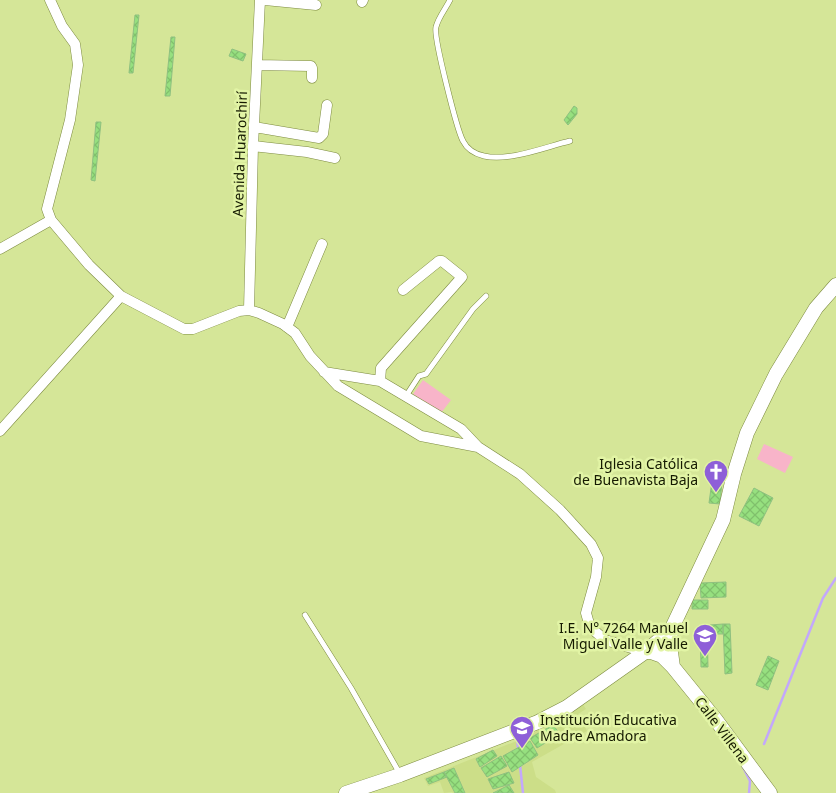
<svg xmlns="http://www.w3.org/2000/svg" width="836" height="793" font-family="'Noto Sans',sans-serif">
	<defs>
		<pattern id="building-cross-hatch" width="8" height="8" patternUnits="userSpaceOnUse" patternTransform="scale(1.25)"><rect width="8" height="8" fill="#96e07f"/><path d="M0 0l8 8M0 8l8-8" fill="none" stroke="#80c06c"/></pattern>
	</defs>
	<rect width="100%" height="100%" fill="#d5e698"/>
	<path fill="#ccde88" d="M582,703L586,709L578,714L587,731L532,762L536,777L555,790L556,793H453L452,792L444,793L440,782L428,786L424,778L529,736Z"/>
	<path fill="#f8b4c9" d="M423,380L451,400L441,413L413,394Z
		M764,444L793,457L785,473L757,459Z"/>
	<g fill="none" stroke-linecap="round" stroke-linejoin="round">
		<path stroke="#c3a8fb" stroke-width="2.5" d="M517,735L518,749
			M764,744L823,598L836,578
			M520,765L523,793
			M743,767L750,781L749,793"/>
	</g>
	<path fill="url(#building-cross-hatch)" stroke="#8fc080" d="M135,15H139L133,73H129Z
		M171,37H175L170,96H165Z
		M232,49L246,54L243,61L229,56Z
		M574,106L577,108V114L568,125L564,120Z
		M96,122H101L95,181L91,180Z
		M712,481L722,482L720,504L709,503Z
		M754,488L773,498L759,526L739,516Z
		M726,582V597L701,598L700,583Z
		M692,600H708V609H692Z
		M723,624H730L732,673L725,674Z
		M723,624V634H710V625Z
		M700,627H707L708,667H701Z
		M768,656L779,661L768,690L756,685Z
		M553,725L560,734L537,748L530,738Z
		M530,741L538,755L512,772L503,756Z
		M493,750L497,756L480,767L476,759Z
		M501,756L507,766L487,777L481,768Z
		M454,768L465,793H455L444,772Z
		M444,772L447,777L429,784L426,779Z
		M509,772L514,783L493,789L488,779Z
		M509,785L514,793H493Z"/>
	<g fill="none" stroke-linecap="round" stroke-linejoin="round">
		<defs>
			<path id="lane" d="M450,0C446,8 438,18 436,27C433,36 457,130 463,141C467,149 475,154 484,156C508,162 545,147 570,141
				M406,396L419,376L426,374L473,309L486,296
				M305,615L351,688L400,774"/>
			<path id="street" d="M50,0L62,26L75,44L78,65L70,120L47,209L51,220L89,265L121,296L184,329H193L239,311L249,310L259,313L283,324L295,333L310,356L338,386L421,436L478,447L520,474L560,510L591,544L598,558L596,577L586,613L590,627L605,640L645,652
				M265,0L316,5
				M362,2L363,0
				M257,65L311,66L312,68V78
				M254,127L319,138L323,134L327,105
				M253,146L307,152L335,158
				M0,249L51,220
				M249,310L253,146L260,0
				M287,327L322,244
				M324,372L380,381L461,429L478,447
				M380,381L381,368L462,277L442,261H439L403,290
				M0,431L121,296"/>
			<path id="secondary" d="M671,630L670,645L673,667
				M645,652H651L662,656L673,667L716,720L770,793
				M346,793L400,775L538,722L567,707L645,652L671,630L723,520L734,474L747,433L776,374L816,308L836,285"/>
		</defs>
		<use href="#lane" stroke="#7d8b40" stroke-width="6"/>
		<use href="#street" stroke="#7d8b40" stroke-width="11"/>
		<use href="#secondary" stroke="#7d8b40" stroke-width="15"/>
		<use href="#lane" stroke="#fff" stroke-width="5"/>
		<use href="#street" stroke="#fff" stroke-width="10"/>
		<use href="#secondary" stroke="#fff" stroke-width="14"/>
	</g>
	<defs>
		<symbol id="church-pin" viewBox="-11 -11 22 30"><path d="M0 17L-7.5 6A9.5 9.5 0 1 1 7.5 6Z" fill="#8e5fd8" stroke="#e2f4a5"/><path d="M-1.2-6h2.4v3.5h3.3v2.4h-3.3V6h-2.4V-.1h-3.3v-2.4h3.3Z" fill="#fff"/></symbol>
		<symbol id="school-pin" viewBox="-11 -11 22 30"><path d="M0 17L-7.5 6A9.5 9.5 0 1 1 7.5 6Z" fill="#8e5fd8" stroke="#e2f4a5"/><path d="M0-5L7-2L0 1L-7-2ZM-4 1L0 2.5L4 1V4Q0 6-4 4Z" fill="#fff"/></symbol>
	</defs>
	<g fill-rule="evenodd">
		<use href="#church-pin" x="702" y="458" width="28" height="38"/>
		<use href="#school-pin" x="691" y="622" width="28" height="38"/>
		<use href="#school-pin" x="508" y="714" width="28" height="38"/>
	</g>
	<g text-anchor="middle" stroke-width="5" stroke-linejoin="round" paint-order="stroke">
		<g font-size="14" fill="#151a00" stroke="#e2f4a5">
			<text transform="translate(240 154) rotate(-88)" y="5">Avenida Huarochirí</text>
			<text transform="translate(722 730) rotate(53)" y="5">Calle Villena</text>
		</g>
		<g font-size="14" fill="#151a00" stroke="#e2f4a5" text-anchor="end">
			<text x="698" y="469">Iglesia Católica<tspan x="698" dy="16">de Buenavista Baja</tspan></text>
			<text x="688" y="633">I.E. N° 7264 Manuel<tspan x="688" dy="16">Miguel Valle y Valle</tspan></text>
			<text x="540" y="725" text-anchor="start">Institución Educativa<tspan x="540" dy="16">Madre Amadora</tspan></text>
		</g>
	</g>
</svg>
